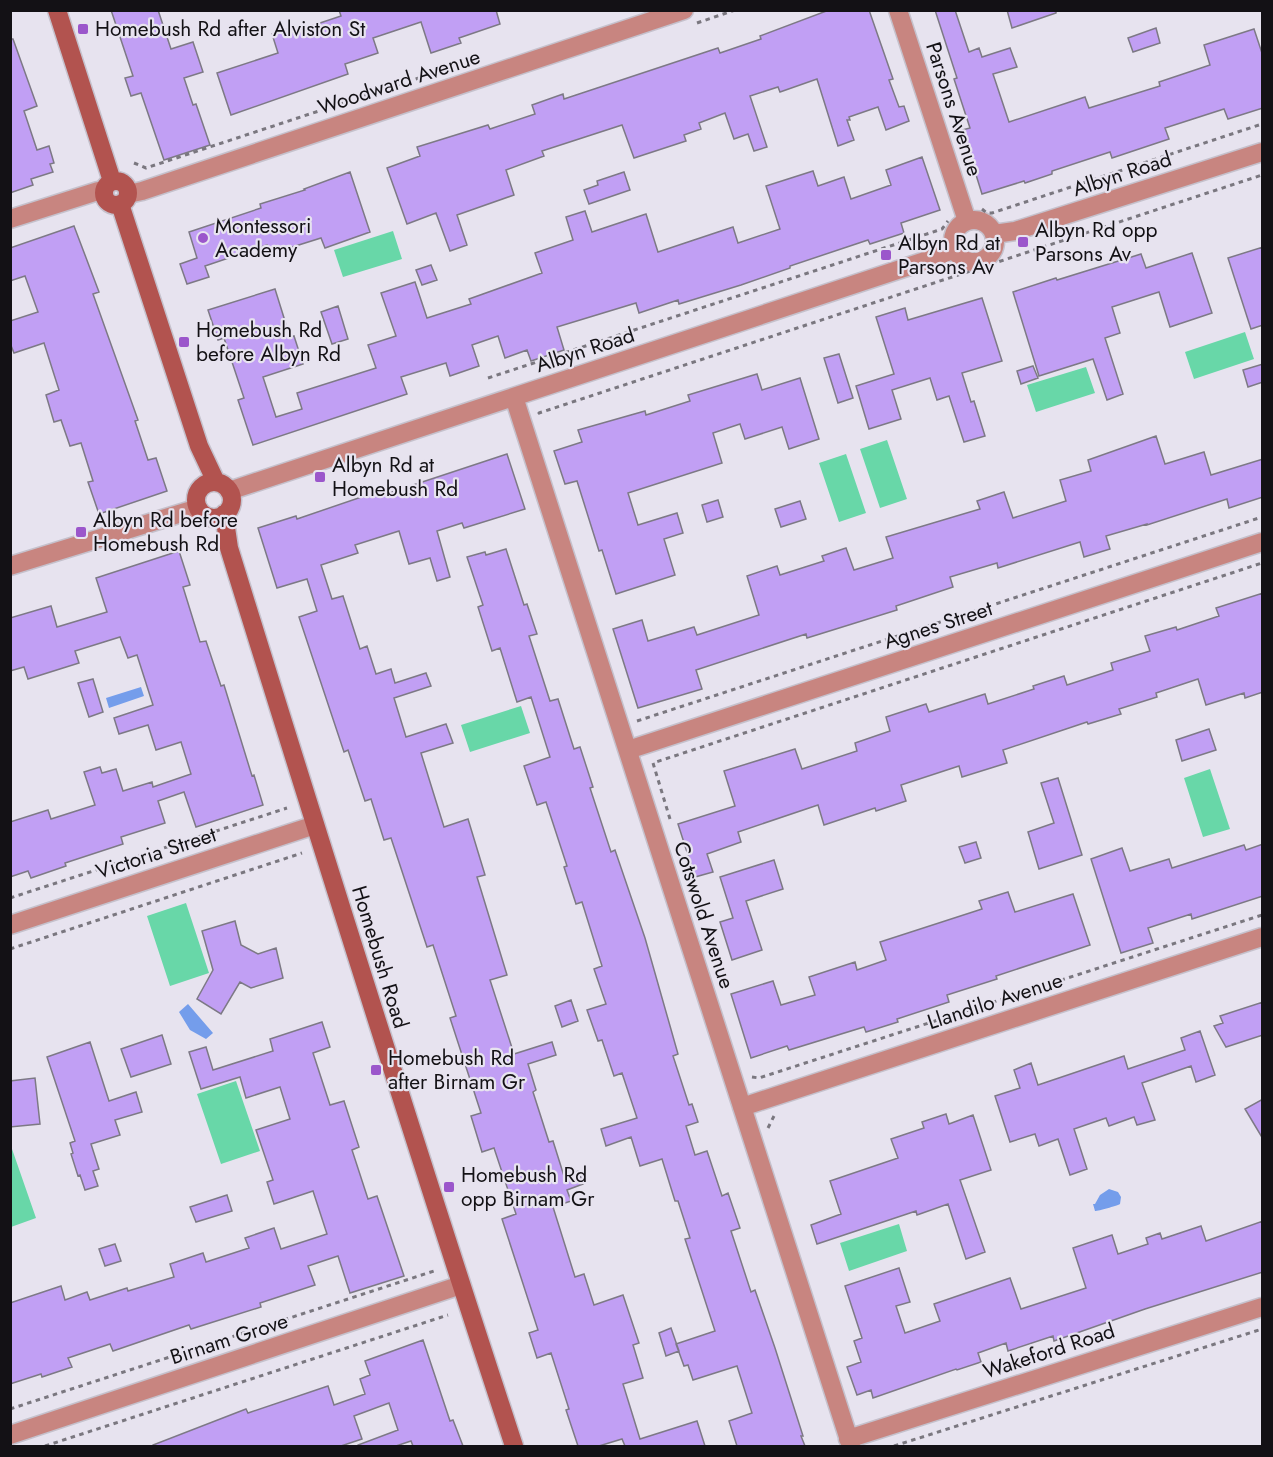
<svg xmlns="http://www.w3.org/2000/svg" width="1273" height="1457" font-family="Jost,sans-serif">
	<rect width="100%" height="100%" fill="#e7e3ef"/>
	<path fill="#68d7a8" d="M393,231L402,259L343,277L334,250Z
		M1245,332L1254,359L1194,379L1185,352Z
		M1086,367L1095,393L1036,412L1027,385Z
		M887,440L907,499L880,508L860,449Z
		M846,454L866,513L839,522L819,463Z
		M521,706L530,733L470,752L461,725Z
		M1210,769L1230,829L1203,837L1184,778Z
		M186,903L209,973L170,986L147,916Z
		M236,1081L260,1151L221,1164L197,1094Z
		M11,1149H12L36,1218L11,1227Z
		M899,1224L907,1251L849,1271L840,1243Z"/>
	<path fill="#749deb" d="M141,687L144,696L109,708L106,698Z
		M188,1004L213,1033L206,1039L190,1030L179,1012Z
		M1109,1189L1118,1192L1121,1197L1120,1204C1116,1206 1099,1211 1095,1211L1093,1204H1095L1100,1195Z"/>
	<path fill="#c19ff4" stroke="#7d7985" stroke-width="1.5" d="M111,10H158L171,49L193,42L203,72L184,78L193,105L196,104L210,145L164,160L141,93L131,96L125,78L133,76Z
		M339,10H496L500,24L459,38L461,43L431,53L421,22L373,38L378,53L345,64L348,74L231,115L217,73L278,53L272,34L292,27L293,32L341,16Z
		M829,10H869L893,79L889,80L899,107L904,106L909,121L886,130L878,107L849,117L850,120H847L854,140L838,146L817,79L780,92L778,87L750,96L767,147L754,151L748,134L734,139L725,113L699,123L701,129L684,135L686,141L634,158L622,125L542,151L544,156L506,170L514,195L457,215L467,245L450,251L436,213L407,224L387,168L420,156L417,147L488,125L490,129L535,114L532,105L563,94L564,99L718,48L720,53L761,39L760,36Z
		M935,10H955L969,52L979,48L982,57L1010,48L1017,67L993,74L1009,122L1085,97L1089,108L1160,86L1159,82L1210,65L1204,45L1254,29L1263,56V108L1228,119L1224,109L1165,128L1169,139L1112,158L1110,152L1052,171V174L1025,183L1024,181L982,194L962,130L970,128L954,79L957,78Z
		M1007,10H1056V13L1012,28Z
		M1156,28L1160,43L1133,52L1128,38Z
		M10,39H13L37,106L24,111L37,150L49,146L54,163L50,164L53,172L31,179L33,185L10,193Z
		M922,157L940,210L901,223L904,233L870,244L868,240L790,266V268L741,285L679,304L678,300L639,313L636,303L557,327L564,350L531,361L527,350L505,358L498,336L472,345L479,366L450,376L446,363L401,377L407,394L253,445L238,400L244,398L224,338L218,340L208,310L275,289L290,337L294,336L303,364L263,377L276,417L302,409L297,393L376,368L368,345L396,336L381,293L415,282L427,318L471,304L469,299L542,273L535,253L573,240L566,217L585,211L592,232L646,214L658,252L733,227L738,243L780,229L766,186L813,171L818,186L844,177L851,199L891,185L886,170Z
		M350,172L370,232L325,248L321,238L270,254L267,245L205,266L209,277L187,284L180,264L197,258L189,232L261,208L260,204L305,190L304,189Z
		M624,172L630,190L589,204L584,190L598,185L597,181Z
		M74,226L99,292L93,294L138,420L135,421L148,460L156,458L167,491L99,514L88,482L93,481L81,443L70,446L61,420L54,422L46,395L59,390L44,343L14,353L10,343V321L38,312L25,276L10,281V248Z
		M1263,247V325L1251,329L1228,258Z
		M1192,253L1212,313L1170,327L1159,292L1112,307L1120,333L1105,338L1123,394L1107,400L1093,359L1039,376L1013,292L1056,278L1057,280L1141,254L1146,268Z
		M431,265L437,280L422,285L416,270Z
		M982,298L1002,361L962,373L971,402L974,401L985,436L964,442L949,396L937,400L930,378L892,390L901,419L869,429L856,386L894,374L876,317L905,308L908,320Z
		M338,306L348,339L332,344L321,312Z
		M839,354L853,398L838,403L824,358Z
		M1263,364V382L1248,387L1243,370Z
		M1033,366L1038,378L1021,384L1017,371Z
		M757,374L762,390L800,378L819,439L789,449L782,427L745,439L740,424L713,433L722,463L628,493L638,525L677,513L683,533L664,539L675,575L616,594L602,550L599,551L577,481L565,484L554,451L582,442L578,430L645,411L646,415L690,401L688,395Z
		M1156,436L1165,464L1204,452L1211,475L1263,459V497L1229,508L1227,499L1147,525V524L1106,536L1110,549L1084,557L1080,542L998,568L997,563L950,577L953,587L896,606L897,610L807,638L806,634L696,670L702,689L638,708L613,629L642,620L648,641L694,627L697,635L759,615L747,576L777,566L780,575L824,561L822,556L846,548L854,570L893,558L886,537L980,509L977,501L1004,492L1013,518L1066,501L1060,480L1091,471L1088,460Z
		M507,454L525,509L464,528L462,523L437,531L450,577L437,581L430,558L409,564L399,531L355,545L358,553L321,565L332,599L343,596L360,649L367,646L376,674L391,669L395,683L426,673L431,686L394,698L406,737L446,724L453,743L421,753L444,827L468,819L485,875L477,877L507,975L490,980L514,1054L552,1042L556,1055L528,1064L536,1090L533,1092L549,1142L553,1141L564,1176L579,1171L583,1184L567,1190L571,1201L553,1207L575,1277L584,1274L594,1305L623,1295L639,1343L633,1345L643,1378L623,1384L640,1439L697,1421L705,1446H625L622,1439L599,1446H578L566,1410L569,1409L551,1353L537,1358L529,1333L538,1330L502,1219L516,1214L494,1148L482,1152L471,1116L481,1113L450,1018L456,1016L433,945L427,947L391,838L384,840L371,799L365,801L348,750L344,752L299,617L317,611L307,579L277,588L258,528L296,516L297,519L379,491L380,496Z
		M718,500L723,517L707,522L702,505Z
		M800,501L806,519L781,527L775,509Z
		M506,549L524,605L527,604L537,634L529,636L550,701L558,699L574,749L580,747L593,787L590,788L611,852L615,850L645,938L678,1054L673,1056L689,1105L692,1104L698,1122L686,1126L695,1155L707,1151L722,1196L728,1193L740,1228L731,1231L751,1292L755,1290L775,1348L803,1436H801L805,1446H737L729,1421L752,1413L737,1366L693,1380L688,1365L684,1366L676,1344L715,1331L685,1239L690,1238L678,1201H675L662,1159L640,1166L631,1137L606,1146L601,1129L637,1118L622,1073L614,1076L602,1040L598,1041L587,1010L606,1004L594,969L602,966L582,902L576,904L564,867L567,866L546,802L537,805L524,766L550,757L531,697L517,702L500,648L492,651L478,607L483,605L467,557L485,552L486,555Z
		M179,551L190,585L183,587L200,642L206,641L221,686L224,685L252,776L254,775L263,805L196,827L184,792L158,801L165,823L121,837L123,844L65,863L66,866L31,878L28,871L10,877V822L48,810L51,819L95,805L84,772L100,767L102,773L116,769L123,791L152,782L153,787L191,774L181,742L156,750L148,725L119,734L114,718L153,705L137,655L128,658L120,637L75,651L79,663L28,679L24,667L10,671V618L51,606L57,627L107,612L96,578Z
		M1263,593V692L1245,698L1244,693L1206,705L1198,679L1156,693L1157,697L1119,709L1121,714L1088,724L1087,722L1003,750L1007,763L962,777L959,766L901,785L906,801L876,811L875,808L824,825L818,805L738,832L741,842L707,854L713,872L695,877L678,824L735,806L724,771L795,749L802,769L857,751L855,743L890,731L886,717L926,704L929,712L985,694L988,704L1034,689L1033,686L1064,676L1067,685L1113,670L1111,663L1150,651L1145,636L1176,627L1177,630L1219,616L1216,608Z
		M93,679L103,712L89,717L78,683Z
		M1209,729L1216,750L1182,761L1176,740Z
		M1058,778L1082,855L1039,869L1028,832L1054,823L1041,783Z
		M976,842L981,858L965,863L959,847Z
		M1263,844V896L1192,919L1191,914L1148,928L1153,943L1121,953L1091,859L1122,848L1130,871L1169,859L1172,868L1244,845L1246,850Z
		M774,860L783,889L746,901L762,950L732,960L720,922L733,918L720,877Z
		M1008,892L1015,912L1073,894L1090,945L996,976L997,979L947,995L949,1002L897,1019L898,1022L866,1032L864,1027L789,1050L787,1046L751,1058L731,994L773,981L781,1005L815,995L809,977L855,962L857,970L886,960L880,942L982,909L979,901Z
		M235,921L241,945L258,954L276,948L283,978L251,988L240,982L221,1014L197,999L213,970L202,931Z
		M571,1000L578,1021L562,1027L555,1006Z
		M1263,1002V1035L1226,1047L1214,1026L1223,1023L1220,1016Z
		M322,1022L330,1047L313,1053L330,1105L344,1101L359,1147L352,1150L368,1199L377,1196L404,1276L350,1293L338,1256L308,1266L315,1285L260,1303L261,1307L191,1329L189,1325L113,1351L110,1344L68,1358L72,1367L42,1377L41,1374L10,1384V1303L61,1286L65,1300L87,1292L90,1300L127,1288L128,1291L174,1277L170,1264L203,1253L206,1262L249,1248L245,1238L274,1228L281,1249L327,1234L313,1191L274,1204L267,1182L273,1180L256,1130L290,1119L280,1087L246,1098L240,1077L201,1089L189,1052L206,1047L213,1070L273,1051L270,1039Z
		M1200,1031L1215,1075L1196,1082L1191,1066L1142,1083L1155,1120L1137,1125L1134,1117L1109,1126L1106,1118L1074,1129L1087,1169L1070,1175L1058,1139L1039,1146L1035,1134L1010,1142L995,1096L1020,1088L1014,1070L1031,1063L1038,1085L1124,1056L1128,1069L1185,1050L1181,1038Z
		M162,1035L171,1064L131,1077L121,1049Z
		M90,1042L109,1101L136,1092L142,1112L115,1120L120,1135L91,1144L99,1169L93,1171L98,1186L85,1190L80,1175L78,1176L71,1154L73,1153L70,1143L75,1141L47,1057Z
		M35,1078L40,1124L10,1127V1081Z
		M1263,1099V1139L1245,1109Z
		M946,1114L949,1124L973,1115L991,1170L960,1180L985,1252L966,1259L948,1204L917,1215L916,1211L817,1244L811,1225L841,1214L830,1181L898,1158L891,1139L924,1128L922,1122Z
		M227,1195L232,1211L196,1222L190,1207Z
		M1263,1221V1272L1145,1309L1054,1341L1053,1336L1008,1351L1006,1343L978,1353L981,1362L957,1370L956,1369L873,1398L871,1390L857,1395L847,1367L861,1362L854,1341L862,1338L845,1286L899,1268L910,1302L896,1306L905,1333L940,1321L934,1304L1010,1278L1021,1309L1086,1288L1073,1248L1112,1235L1118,1254L1148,1244L1146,1238L1160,1233L1162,1239L1201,1226L1206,1241Z
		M115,1244L121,1261L105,1266L99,1249Z
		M671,1328L679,1351L666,1356L659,1333Z
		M423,1340L450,1421L453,1420L463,1446H413L411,1441L396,1446H358V1445L398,1430L389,1403L354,1416L362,1439L341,1446H153V1445L246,1409L248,1413L328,1386L334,1405L365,1394L360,1379L370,1375L365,1361Z"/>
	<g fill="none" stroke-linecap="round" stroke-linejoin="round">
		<defs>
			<path id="street" d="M898,10L967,221
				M128,194L142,191L684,10
				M10,219L98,191L104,192
				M953 241a21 21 0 1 1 42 0a21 21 0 1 1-42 0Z
				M994,234L1015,231L1262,152
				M514,397L851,1446
				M229,491L931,259L954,249
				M10,566L198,508
				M628,750L1262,542
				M10,925L315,825
				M742,1107L1262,937
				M10,1435L461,1285
				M848,1439L1262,1307"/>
			<path id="secondary" d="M57,10L112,181
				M104 193a12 12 0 1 1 24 0a12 12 0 1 1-24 0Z
				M120,204L199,446L216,482
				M196 500a18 18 0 1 1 36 0a18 18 0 1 1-36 0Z
				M224,514L229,548C322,848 416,1148 514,1446"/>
		</defs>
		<use href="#street" stroke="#c5c1cc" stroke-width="21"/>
		<use href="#secondary" stroke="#c5c1cc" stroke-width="21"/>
		<path stroke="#7a777f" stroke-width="3" stroke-dasharray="4.5 4.5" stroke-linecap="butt" d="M697,23L735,10
			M134,163L146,168L434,73
			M982,209L987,213H992L1262,124
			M488,378L936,231L942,229L948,221
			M540,414L539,413L1262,175
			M637,721L1262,517
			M670,819L653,763L1262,563
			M10,898L287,808
			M10,949L302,853
			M752,1077L759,1078L1262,915
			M768,1128L774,1116
			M10,1409L434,1271
			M45,1446L448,1315
			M894,1446L1262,1329"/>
		<use href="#street" stroke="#c88580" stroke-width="18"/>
		<use href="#secondary" stroke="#b2534f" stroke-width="18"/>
	</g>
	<g fill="#9b56cb" stroke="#e7e3ef" stroke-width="2">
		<rect x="77" y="23" width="12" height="12" rx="3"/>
		<circle cx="203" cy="238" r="6"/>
		<rect x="1017" y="236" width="12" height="12" rx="3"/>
		<rect x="880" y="249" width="12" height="12" rx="3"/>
		<rect x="178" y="336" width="12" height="12" rx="3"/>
		<rect x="314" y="471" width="12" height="12" rx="3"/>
		<rect x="75" y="526" width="12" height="12" rx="3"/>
		<rect x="370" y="1064" width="12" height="12" rx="3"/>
		<rect x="443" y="1181" width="12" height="12" rx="3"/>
	</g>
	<g text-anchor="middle" stroke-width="4.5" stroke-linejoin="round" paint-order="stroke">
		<g font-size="21" fill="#131115" stroke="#e7e3ef" text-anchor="start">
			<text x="95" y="36">Homebush Rd after Alviston St</text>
			<text x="215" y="233">Montessori<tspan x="215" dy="24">Academy</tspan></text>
			<text x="1035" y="237">Albyn Rd opp<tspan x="1035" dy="24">Parsons Av</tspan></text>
			<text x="898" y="250">Albyn Rd at<tspan x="898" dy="24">Parsons Av</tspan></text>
			<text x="196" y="337">Homebush Rd<tspan x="196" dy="24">before Albyn Rd</tspan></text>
			<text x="332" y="472">Albyn Rd at<tspan x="332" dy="24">Homebush Rd</tspan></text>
			<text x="93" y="527">Albyn Rd before<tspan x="93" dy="24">Homebush Rd</tspan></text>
			<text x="388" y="1065">Homebush Rd<tspan x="388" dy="24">after Birnam Gr</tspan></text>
			<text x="461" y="1182">Homebush Rd<tspan x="461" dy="24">opp Birnam Gr</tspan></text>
		</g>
		<g font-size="21" fill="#131115" stroke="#e7e3ef">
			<text transform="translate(399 82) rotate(-18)" y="7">Woodward Avenue</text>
			<text transform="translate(954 109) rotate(72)" y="7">Parsons Avenue</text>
			<text transform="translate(1122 174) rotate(-18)" y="7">Albyn Road</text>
			<text transform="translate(585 350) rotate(-18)" y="7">Albyn Road</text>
			<text transform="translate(938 625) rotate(-18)" y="7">Agnes Street</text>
			<text transform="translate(156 853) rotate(-18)" y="7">Victoria Street</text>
			<text transform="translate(704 915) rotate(72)" y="7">Cotswold Avenue</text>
			<text transform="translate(380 957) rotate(73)" y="7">Homebush Road</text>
			<text transform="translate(995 1001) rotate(-18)" y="7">Llandilo Avenue</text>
			<text transform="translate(229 1339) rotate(-18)" y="7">Birnam Grove</text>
			<text transform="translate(1049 1351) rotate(-18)" y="7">Wakeford Road</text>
		</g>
	</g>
	<rect width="1273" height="1457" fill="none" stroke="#131115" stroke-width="24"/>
</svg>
